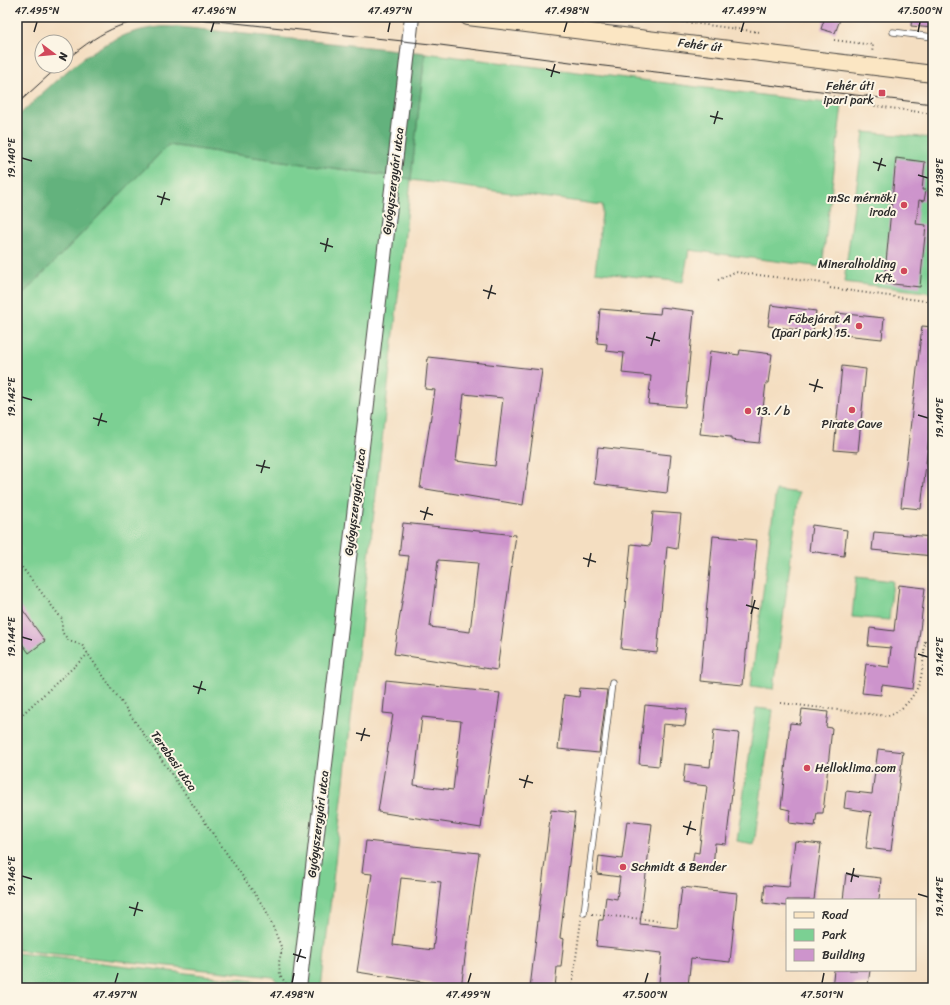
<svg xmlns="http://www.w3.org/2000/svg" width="950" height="1005" font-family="Sriracha,sans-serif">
	<rect width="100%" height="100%" fill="#fcf5e5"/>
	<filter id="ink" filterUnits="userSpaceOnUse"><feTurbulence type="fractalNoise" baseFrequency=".025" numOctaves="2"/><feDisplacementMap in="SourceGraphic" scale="8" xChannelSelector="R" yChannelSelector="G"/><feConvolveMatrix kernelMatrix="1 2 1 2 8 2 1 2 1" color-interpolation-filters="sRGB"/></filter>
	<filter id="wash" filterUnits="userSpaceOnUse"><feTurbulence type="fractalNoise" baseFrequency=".012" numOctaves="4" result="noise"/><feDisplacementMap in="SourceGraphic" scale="16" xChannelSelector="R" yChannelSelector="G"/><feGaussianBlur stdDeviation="0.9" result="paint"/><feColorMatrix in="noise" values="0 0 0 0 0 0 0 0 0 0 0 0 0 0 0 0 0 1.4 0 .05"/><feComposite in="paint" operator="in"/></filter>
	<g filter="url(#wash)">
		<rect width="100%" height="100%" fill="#f4dec1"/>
		<path fill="#7bd093" stroke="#537e5f" d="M425,53L842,105L822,267L689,250L683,282L595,272L603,205L411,180L321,988H281V986L273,977L17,950V300L168,145L411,179Z
			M864,132L933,138V293L844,282Z
			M776,490L799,493L774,689L751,686Z
			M856,577L893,581L889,620L852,617Z
			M756,708L773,710L754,844L737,841Z
			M17,953L270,983L274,988H17Z"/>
		<path fill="#64b27d" stroke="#486e54" d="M179,27L425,53L411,179L168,145L17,300V117C56,81 97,36 152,28C161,26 170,27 179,27Z"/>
		<g id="blocks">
			<path fill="#cd94cc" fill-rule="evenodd" d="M825,17H841L835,33L821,29Z
				M912,17H933V28L911,26Z
				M896,158L925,162L922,190H926L924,201L919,200L916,224L926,225L920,287L884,283Z
				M771,305L816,311L813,332L768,326Z
				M661,307L694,311L685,407L648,404L651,376L622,373L624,353L606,351L607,344L597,343L600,309L660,314Z
				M836,313L884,318L882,339L834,334Z
				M922,326L933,327V428H930L921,509L901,507Z
				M740,350L772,354L768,383H766L759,443L731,440V437L700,434L710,351L739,355Z
				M428,357L542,370L523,505L420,488L435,390L425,389ZM464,394L503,398L495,466L456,461Z
				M842,366L866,369L858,452L834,450Z
				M598,447L671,455L667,493L594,484Z
				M653,512L681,514L677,549L667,547L657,653L621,649L631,544L650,546Z
				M403,523L516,535L497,670L394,654L409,556L399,555ZM438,560L478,563L470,632L430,627Z
				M812,525L847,530L844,556L809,551Z
				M874,532L933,537V556L872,550Z
				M713,536L757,540L743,685L700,681Z
				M899,585L925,588L913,689L882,685L881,695L862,693L866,664L889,667L891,648L868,646L870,628L894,631Z
				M17,602L45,641L29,653L17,637Z
				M386,681L500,693L481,828L378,812L393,714L383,713ZM422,717L461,721L453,790L414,785Z
				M580,688L607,690L599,753L558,749L564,695L579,697Z
				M645,705L687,709L685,726L663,724L659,766L639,764Z
				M802,709L828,712L826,727L832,728L823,813H817L815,826L789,823L790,810L781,808L790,723L800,724Z
				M714,730L739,733L726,844L715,843L713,869L692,867L694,852L699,853L707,786L683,783L685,764L710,767Z
				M878,749L903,752L891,851L866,848L871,812L844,808L846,791L872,794Z
				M551,810L575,813L560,938L564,939L561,967H557L555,988H530Z
				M627,821L652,824L640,924L677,928L682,887L737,893L730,962L691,958L688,986L659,983L662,953L596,946L599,920H603L606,897L617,899L620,877L597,874L599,856L622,859Z
				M366,841L479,853L461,988L357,972L372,874L362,873ZM401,878L441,882L433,950L393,945Z
				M795,841L821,844L814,900H787V906L763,903L765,885L789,887Z
				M846,874L881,878L879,900H843Z
				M834,970H870L868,985L854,984L853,988H832Z"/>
		</g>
	</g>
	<g filter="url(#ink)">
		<use href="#blocks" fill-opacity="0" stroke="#494642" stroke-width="1"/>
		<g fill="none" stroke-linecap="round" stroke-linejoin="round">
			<defs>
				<path id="service" d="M893,32L933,37
					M584,913L612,683"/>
				<path id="tertiary" d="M299,988L412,17"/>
				<path id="secondary" d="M468,17L933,74"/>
			</defs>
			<use href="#service" stroke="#494642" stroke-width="7"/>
			<use href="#tertiary" stroke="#494642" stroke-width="16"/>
			<use href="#secondary" stroke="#494642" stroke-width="18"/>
			<path stroke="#494642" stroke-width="2" stroke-dasharray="1 3" stroke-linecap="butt" d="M647,17L760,32
				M834,40L873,45L872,53
				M868,79L867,100L869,105L933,114
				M829,96L842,98
				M718,280L735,272L830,284
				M830,288L933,302
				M17,561L62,619V632L69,641L82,645L88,654L266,910L282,949L279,962L280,975L287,985
				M925,642H933
				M781,703L887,716C900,714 914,697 919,684C923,673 924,652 925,640
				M17,719L88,654
				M592,914L662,921
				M572,988L581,920"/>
			<use href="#service" stroke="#fff" stroke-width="5.5"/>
			<use href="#tertiary" stroke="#fff" stroke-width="14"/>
			<use href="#secondary" stroke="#fbe6c3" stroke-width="16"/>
			<path stroke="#2b2b2b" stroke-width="1" d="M66,60C106,27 127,18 179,17L440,45L578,63L933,104
				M17,104L59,66"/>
		</g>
	</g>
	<path fill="none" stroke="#2b2b2b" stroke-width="1.5" d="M34,32L37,22M211,32L214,22M388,32L390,22M564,32L567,22M741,32L744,22M918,32L920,22M546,69L560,73M551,77L555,64M710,116L723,119M714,124L718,111M22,158L32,161M873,162L886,166M878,171L882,158M918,175L928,178M157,196L170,200M161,205L165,192M320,243L333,247M325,252L328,238M483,290L496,294M488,299L492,285M646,337L660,341M651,346L655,332M809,384L823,388M814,392L818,379M22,397L32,400M918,415L928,418M93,418L107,422M98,426L102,413M256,465L270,468M261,473L265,460M420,511L433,515M424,520L428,507M583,558L596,562M588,567L591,553M746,605L759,609M751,614L755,600M22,637L32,640M918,654L928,657M193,686L206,690M198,694L202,681M356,733L370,736M361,741L365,728M519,779L533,783M524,788L528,775M683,826L696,830M687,835L691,821M846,873L859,877M22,876L32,879M851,882L854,868M918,894L928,897M129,907L143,911M134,916L138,902M293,954L306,958M297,962L301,949M115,983L118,973M292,983L294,973M468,983L471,973M645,983L648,973M822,983L824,973"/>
	<g fill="#d1495b" stroke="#fcf5e5" stroke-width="1.5">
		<rect x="878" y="89" width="8" height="8" rx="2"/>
		<circle cx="904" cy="205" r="4"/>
		<circle cx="904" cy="271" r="4"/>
		<circle cx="859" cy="326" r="4"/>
		<circle cx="852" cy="410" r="4"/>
		<circle cx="748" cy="411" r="4"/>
		<circle cx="807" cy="768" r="4"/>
		<circle cx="623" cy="867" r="4"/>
	</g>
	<g text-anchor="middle" stroke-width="4" stroke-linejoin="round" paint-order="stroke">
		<g font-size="12" fill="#2b2b2b" stroke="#fcf5e5">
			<text transform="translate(700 45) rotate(7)" y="4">Fehér út</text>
			<text transform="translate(393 181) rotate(-83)" y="4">Gyógyszergyári utca</text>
			<text transform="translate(355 502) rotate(-83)" y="4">Gyógyszergyári utca</text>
			<text transform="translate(174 761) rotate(55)" y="4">Terebesi utca</text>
			<text transform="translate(318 824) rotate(-83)" y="4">Gyógyszergyári utca</text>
		</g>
		<g font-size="12" fill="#2b2b2b" stroke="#fcf5e5" text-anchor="end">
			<text x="874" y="90">Fehér úti<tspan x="874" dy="14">ipari park</tspan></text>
			<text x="896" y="202">mSc mérnöki<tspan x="896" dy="14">iroda</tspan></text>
			<text x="896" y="268">Mineralholding<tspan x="896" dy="14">Kft.</tspan></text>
			<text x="851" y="323">Főbejárat A<tspan x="851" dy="14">(Ipari park) 15.</tspan></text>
			<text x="756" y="415" text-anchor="start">13. / b</text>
			<text x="852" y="428" text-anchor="middle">Pirate Cave</text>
			<text x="815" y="772" text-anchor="start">Helloklima.com</text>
			<text x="631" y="871" text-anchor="start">Schmidt &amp; Bender</text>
		</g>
	</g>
	<rect width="950" height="1005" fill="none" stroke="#fcf5e5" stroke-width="44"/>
	<rect x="786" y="899" width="130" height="72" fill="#fcf5e5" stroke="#a8a49b"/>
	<rect x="794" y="912" width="20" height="6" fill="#fbe6c3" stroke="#a8a49b"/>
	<text x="822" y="919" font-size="12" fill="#2b2b2b">Road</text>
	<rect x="794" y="929" width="20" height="12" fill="#7bd093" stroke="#a8a49b"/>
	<text x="822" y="939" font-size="12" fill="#2b2b2b">Park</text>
	<rect x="794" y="949" width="20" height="12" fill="#cd94cc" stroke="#a8a49b"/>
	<text x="822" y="959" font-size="12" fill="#2b2b2b">Building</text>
	<g transform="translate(54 54) rotate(106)"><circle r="19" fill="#fcf5e5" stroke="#a8a49b"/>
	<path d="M0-3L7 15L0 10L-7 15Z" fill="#d1495b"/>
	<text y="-6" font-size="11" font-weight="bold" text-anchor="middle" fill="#2b2b2b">N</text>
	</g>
	<rect x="22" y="22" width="906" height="961" fill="none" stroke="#2b2b2b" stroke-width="1.5"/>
	<g font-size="10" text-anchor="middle" fill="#2b2b2b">
		<text x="37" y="14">47.495°N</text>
		<text x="214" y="14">47.496°N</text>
		<text x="390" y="14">47.497°N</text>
		<text x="567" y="14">47.498°N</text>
		<text x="744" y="14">47.499°N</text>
		<text x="920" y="14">47.500°N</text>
		<text transform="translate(11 158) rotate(-90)" y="4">19.140°E</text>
		<text transform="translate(939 178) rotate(-90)" y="4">19.138°E</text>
		<text transform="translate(11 397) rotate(-90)" y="4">19.142°E</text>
		<text transform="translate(939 418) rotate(-90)" y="4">19.140°E</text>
		<text transform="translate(11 637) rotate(-90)" y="4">19.144°E</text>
		<text transform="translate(939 657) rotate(-90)" y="4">19.142°E</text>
		<text transform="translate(11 876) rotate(-90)" y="4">19.146°E</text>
		<text transform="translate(939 897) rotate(-90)" y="4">19.144°E</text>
		<text x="115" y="998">47.497°N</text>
		<text x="292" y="998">47.498°N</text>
		<text x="468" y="998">47.499°N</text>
		<text x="645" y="998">47.500°N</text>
		<text x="822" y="998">47.501°N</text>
	</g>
</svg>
